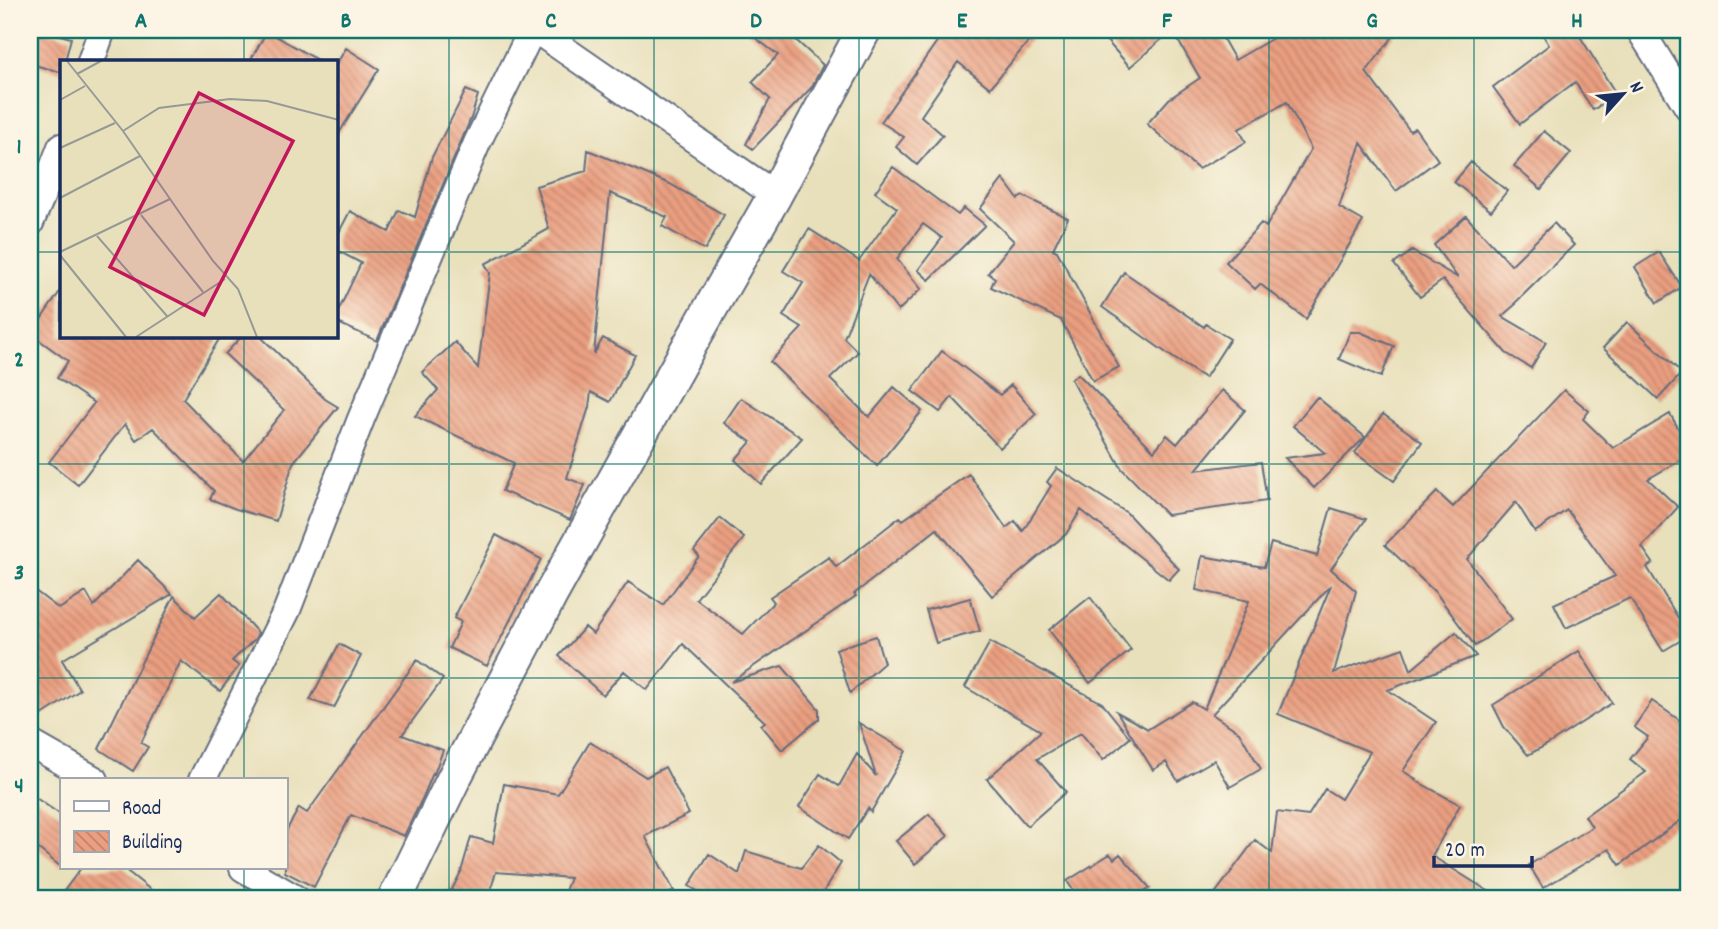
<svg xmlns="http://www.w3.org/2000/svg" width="1718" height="929" font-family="Dekko,sans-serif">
	<defs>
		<pattern id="building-back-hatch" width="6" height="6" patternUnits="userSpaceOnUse" patternTransform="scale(1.75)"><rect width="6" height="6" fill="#eb9f80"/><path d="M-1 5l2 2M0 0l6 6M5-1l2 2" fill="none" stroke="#be826c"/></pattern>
	</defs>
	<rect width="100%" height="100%" fill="#fcf5e5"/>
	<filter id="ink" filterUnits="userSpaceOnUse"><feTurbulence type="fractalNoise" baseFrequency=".0143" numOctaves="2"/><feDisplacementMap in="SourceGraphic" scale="14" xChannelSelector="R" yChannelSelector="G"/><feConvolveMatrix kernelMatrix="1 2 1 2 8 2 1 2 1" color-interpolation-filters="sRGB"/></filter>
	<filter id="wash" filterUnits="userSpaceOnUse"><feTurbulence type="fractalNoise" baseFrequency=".00686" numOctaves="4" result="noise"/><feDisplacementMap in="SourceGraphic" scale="28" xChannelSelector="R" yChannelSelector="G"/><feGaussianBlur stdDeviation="1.57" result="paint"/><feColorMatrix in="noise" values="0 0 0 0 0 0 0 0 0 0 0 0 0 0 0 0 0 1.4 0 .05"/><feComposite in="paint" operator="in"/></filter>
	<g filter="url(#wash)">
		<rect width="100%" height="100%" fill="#e8e0bb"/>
		<g id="blocks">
			<path fill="url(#building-back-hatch)" d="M30,30H41L71,38L65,61H61V72L30,64Z
				M745,30H785L823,65L811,88L753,149L746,144L770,99L752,82L778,55Z
				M945,30H1038L990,88L958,62L921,116L943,135L917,165L896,147L904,137L881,122Z
				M1097,30H1172L1130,67Z
				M1172,30H1218L1235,60L1287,30H1398L1366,72L1410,131L1415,128L1438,160L1396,191L1361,143L1339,207L1363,221L1306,319L1260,284L1255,289L1226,262L1261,223L1266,227L1311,149L1287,102L1239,129L1246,142L1198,169L1147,124L1169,99L1200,78Z
				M1540,30H1576L1616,94L1593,110L1575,82L1520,124L1493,87L1549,45Z
				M267,31L319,61H250Z
				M346,48L379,69L336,138V65Z
				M466,90L478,95L471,118L377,341L336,322V316L361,263L336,250V238L350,211L389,232L399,210L415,217L432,157Z
				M1544,131L1571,153L1541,189L1514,166Z
				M588,150L670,184L724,215L705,250L662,226L667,217L610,193L594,354L603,338L635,355L610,402L591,392L589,407L567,478L585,485L570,520L502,491L514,463L415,416L438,390L422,372L455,342L478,368L490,273L485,264L549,229L536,186L586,171Z
				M1471,162L1507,191L1491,211L1454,182Z
				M893,167L958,215L964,208L985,225L929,280L918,270L942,238L923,224L897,259L921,289L898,311L869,274L844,338L858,352L830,379L869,417L894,387L922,411L877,466L770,362L802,328L783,316L803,283L783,271L809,229L859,261L897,208L875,192Z
				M1003,179L1018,199L1023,196L1068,218L1053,249L1057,251L1119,367L1093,381L1061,320L991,287L995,278L988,273L1014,241L980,209Z
				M1466,216L1511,265L1554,223L1574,245L1515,303L1516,304L1502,316L1546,342L1531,368L1506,353L1443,280L1420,297L1394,264L1412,251L1458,278L1434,245Z
				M1659,252L1682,287L1657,303L1635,267Z
				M1124,272L1204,327L1206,324L1230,339L1205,378L1172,357L1102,307Z
				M61,290V336H221L183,399L243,461L284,410L225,354L242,336H260L325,399L338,407L293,463L276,521L236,509L210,499L214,491L153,428L136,440L125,424L78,485L49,462L94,403L57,378L68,361L31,334Z
				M1627,322L1682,373L1658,399L1603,348Z
				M1350,332H1360L1394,346L1381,377L1339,359Z
				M942,351L1000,395L1011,385L1036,414L1000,448L952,397L940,412L912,391Z
				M1078,374L1154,451L1167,435L1177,444L1222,390L1245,410L1196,470L1261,462L1267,501L1167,515L1122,469L1071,379Z
				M1564,390L1589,411L1583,419L1613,448L1670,414L1688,445V456L1648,479L1678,507L1642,547L1653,563L1647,567L1688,634V636L1663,651L1630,598L1566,628L1554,604L1615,576L1567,510L1535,532L1516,502L1467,559L1512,619L1475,646L1436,593L1385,545L1437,492L1453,507Z
				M1317,397L1365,437L1314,488L1285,458L1325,453L1293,426Z
				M741,398L802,438L761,484L735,460L751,442L724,423Z
				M1383,414L1422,442L1394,481L1355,453Z
				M1057,468L1127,513L1179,569L1169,580L1081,510L1066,534L992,596L937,529L854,594L856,596L731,682L782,666L819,709V719L782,750L761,725L765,722L683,644L647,690L624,671L603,695L559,656L585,627L593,634L628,582L663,605L699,556L694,551L720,518L744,538L696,599L743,634L774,602L770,597L829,557L836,567L900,517L903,520L969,474L1006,528L1015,521L1023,531L1051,486L1047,482Z
				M1331,508L1366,519L1331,569L1356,591L1334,673L1403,648L1411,670L1456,632L1476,656L1388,690L1436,722L1403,771L1416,779L1415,780L1460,805L1432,856L1501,899H1211L1255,840L1272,853L1277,812L1308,816L1325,789L1341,799L1370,752L1278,714L1331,585L1212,714L1239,732L1261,769L1230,787L1214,760L1178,781L1166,762L1153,770L1117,712L1148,729L1192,702L1204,709L1249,601L1196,590L1202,556L1264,567L1271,543L1317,556Z
				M496,535L541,559L487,666L449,648L461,622L454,618Z
				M138,560L172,594L62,660L80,690L30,723V587L59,609L86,592L94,606Z
				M221,593L258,633L255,639L232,661L239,666L220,691L181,661L141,743L148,747L133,771L99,749L174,596L195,617Z
				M1090,597L1131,650L1090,683L1049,630Z
				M970,598L980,631L936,643L926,610Z
				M876,636L884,663L850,693L836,649Z
				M990,642L1102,703L1130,738L1103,760L1081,733L1037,759L1066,792L1027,826L987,779L1041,731L965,687Z
				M339,644L361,656L334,708L310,700Z
				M1579,651L1612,703L1550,743L1528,755L1504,727L1493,705Z
				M417,660L443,679L402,735L443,750L434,774L433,773L424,795L404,836L351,815L314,887L285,872V833L299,808L307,813Z
				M1652,701L1688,726V815L1620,865L1609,849L1543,888L1529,865L1592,827L1585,816L1646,772L1630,759L1648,737L1634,727Z
				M859,723L906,751L871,812L868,808L848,839L799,807L820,774L839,786L857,754L876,776Z
				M590,742L646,777L665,767L689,814L645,836L674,891L659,899H562L570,878L496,872L488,899H447L461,872L471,837L493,843L504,784L558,794Z
				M30,794L61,815V867L30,842Z
				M929,814L948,836L915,864L896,841Z
				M819,845L841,863L819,899H711L689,886L709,854L739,874L746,851L801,868Z
				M1110,854L1114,859L1120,854L1150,888L1134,899H1079L1067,881Z
				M81,868H123L162,899H58Z"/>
		</g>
	</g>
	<g filter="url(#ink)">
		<use href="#blocks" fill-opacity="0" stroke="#636d7f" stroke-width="2"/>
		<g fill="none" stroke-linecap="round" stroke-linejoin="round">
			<defs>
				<path id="minor" d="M536,30L775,195
					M1640,30L1688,107
					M91,61L102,30
					M30,223L48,181L61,147
					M30,743L95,780
					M202,780L287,610L361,419L477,143L532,30
					M243,868L296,899"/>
				<path id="tertiary" d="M395,899L454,778L550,596L688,348L775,195L864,30"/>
			</defs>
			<use href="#minor" stroke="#636d7f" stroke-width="30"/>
			<use href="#tertiary" stroke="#636d7f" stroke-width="37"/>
			<use href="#minor" stroke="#fff" stroke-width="26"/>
			<use href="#tertiary" stroke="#fff" stroke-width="33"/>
		</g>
	</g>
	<path fill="none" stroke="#0f766e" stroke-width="2" stroke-opacity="0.55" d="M244,30V61M449,30V899M654,30V899M859,30V899M1064,30V899M1269,30V899M1474,30V899M30,252H61M336,252H1688M244,336V780M30,464H1688M30,678H1688M244,868V899"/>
	<g transform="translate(60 60)">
		<rect width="278" height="278" fill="#e8e0bb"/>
		<path fill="none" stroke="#969996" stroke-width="2" d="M7,1L63,71L153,201L178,229L197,277M17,14L41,1M0,40L25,26M63,71L99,48L170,39L207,41L279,60M0,88L55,63M0,138L80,96M81,155L143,232M37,176L107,256M0,192L110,139M0,195L66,277M76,277L165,219"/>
		<path fill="#c2185b" fill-opacity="0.15" stroke="#c2185b" stroke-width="3.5" d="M139,33L233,81L144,255L50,207Z"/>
		<rect width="278" height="278" fill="none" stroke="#1b2f5e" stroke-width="3.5"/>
	</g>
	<rect width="1718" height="929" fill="none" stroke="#fcf5e5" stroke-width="77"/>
	<rect x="60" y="778" width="228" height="91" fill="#fcf5e5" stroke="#a2a6af" stroke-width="2"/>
	<rect x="74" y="801" width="35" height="10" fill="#ffffff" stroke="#a2a6af" stroke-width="2"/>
	<text x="122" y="814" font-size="21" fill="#1b2f5e">Road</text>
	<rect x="74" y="831" width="35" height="21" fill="url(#building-back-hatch)" stroke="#a2a6af" stroke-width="2"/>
	<text x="122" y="848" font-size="21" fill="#1b2f5e">Building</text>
	<g transform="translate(1623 94) rotate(63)" stroke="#fcf5e5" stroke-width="5" paint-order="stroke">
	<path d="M0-5L12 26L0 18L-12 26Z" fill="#1b2f5e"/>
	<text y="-10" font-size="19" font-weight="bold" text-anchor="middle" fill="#1b2f5e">N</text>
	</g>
	<path d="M1434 856v10h98v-10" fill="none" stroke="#1b2f5e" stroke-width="3.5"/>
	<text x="1445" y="856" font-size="21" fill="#1b2f5e" stroke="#fcf5e5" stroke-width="5" paint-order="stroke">20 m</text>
	<rect x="38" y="38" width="1642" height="852" fill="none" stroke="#0f766e" stroke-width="2.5"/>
	<g font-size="23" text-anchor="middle" font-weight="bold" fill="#0f766e">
		<text x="141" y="27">A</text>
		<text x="346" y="27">B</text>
		<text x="551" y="27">C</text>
		<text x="756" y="27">D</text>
		<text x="962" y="27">E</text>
		<text x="1167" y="27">F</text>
		<text x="1372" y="27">G</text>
		<text x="1577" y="27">H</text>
		<text x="19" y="153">1</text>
		<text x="19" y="366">2</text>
		<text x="19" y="579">3</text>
		<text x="19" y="792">4</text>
	</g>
</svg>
